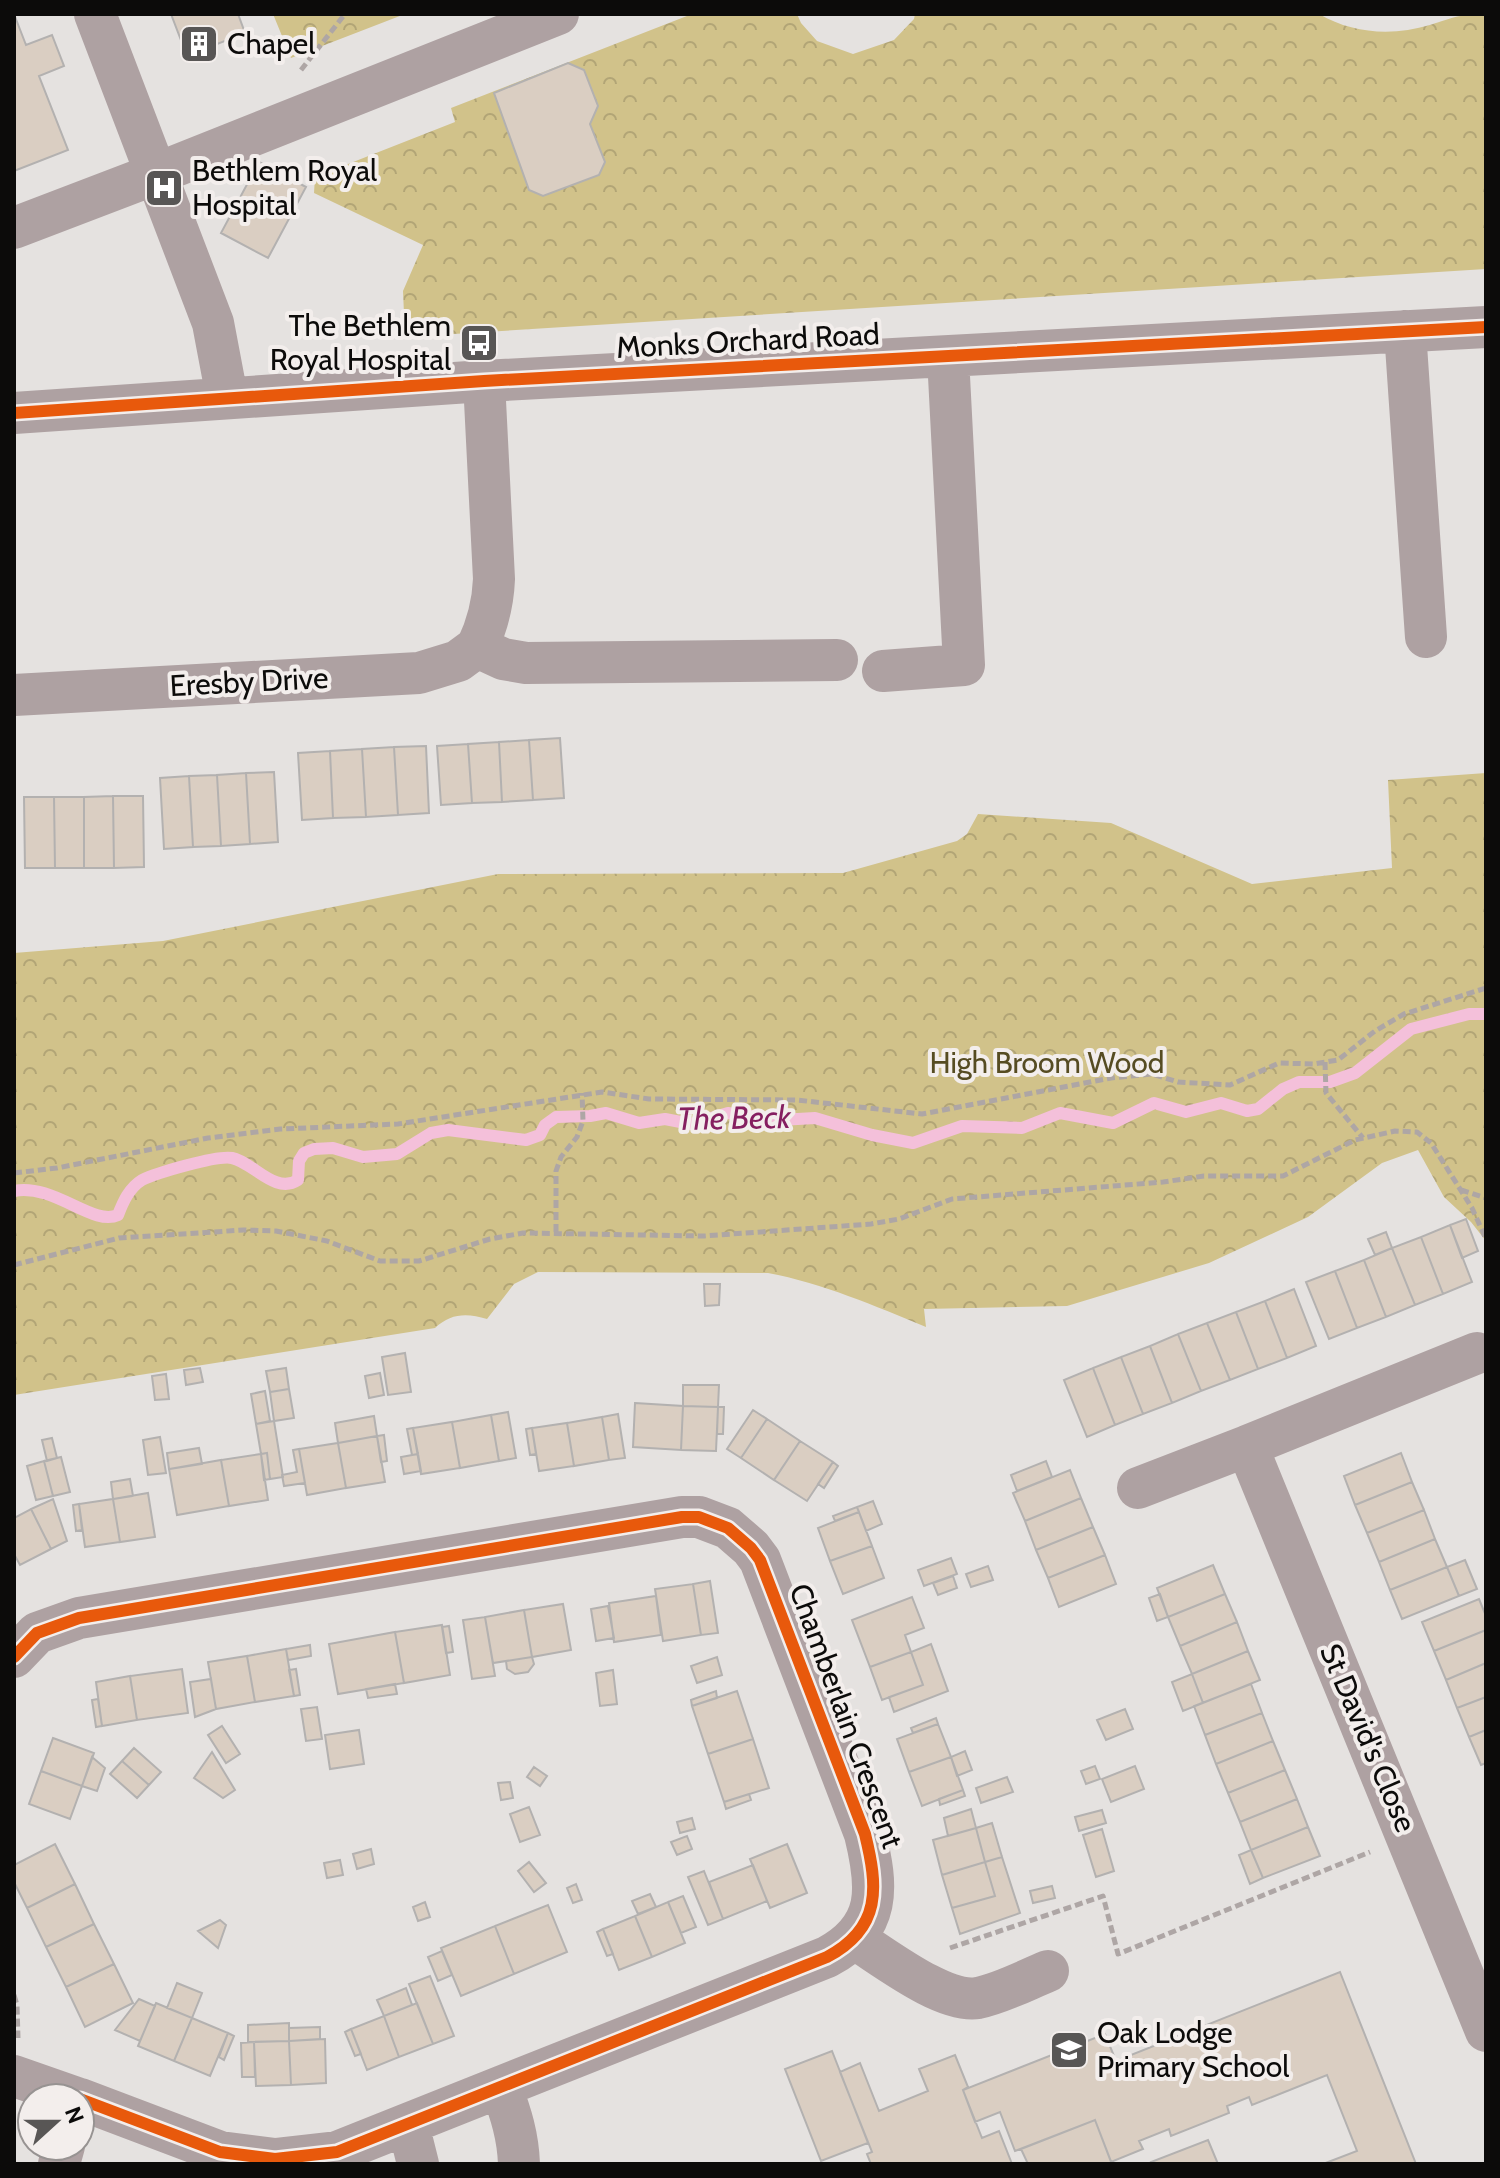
<svg xmlns="http://www.w3.org/2000/svg" width="1500" height="2178" font-family="Cabin,sans-serif">
	<defs>
		<pattern id="forest-crowns" width="20" height="18" patternUnits="userSpaceOnUse" patternTransform="scale(2)"><rect width="20" height="18" fill="#d1c28a"/><path d="M2 6a3 3 0 1 1 6 0M12 15a3 3 0 1 1 6 0" fill="none" stroke="#b2a576"/></pattern>
	</defs>
	<rect width="100%" height="100%" fill="#e5e2e0"/>
	<path fill="url(#forest-crowns)" d="M273,14H405L291,58Z
		M692,14H797L801,23L817,41L853,54L894,40L914,19L915,14H1319C1353,34 1393,36 1430,25C1455,17 1459,14 1486,14V269L405,337L403,291L423,245L314,193L315,177L455,122L451,108Z
		M1486,773V1241L1471,1222L1444,1197L1418,1150L1382,1163L1308,1217L1209,1263L1067,1306L924,1309L926,1327C875,1306 822,1283 768,1273L538,1272L514,1284L487,1319C467,1313 451,1313 435,1328L14,1395V953L163,941L498,874L843,873L957,841L967,834L978,814L1111,823L1252,884L1392,868L1388,780Z"/>
	<g fill="none" stroke-linecap="round" stroke-linejoin="round">
		<path stroke="#f4c0da" stroke-width="12" d="M14,1191C54,1183 93,1227 118,1215C123,1202 129,1188 142,1180C156,1173 217,1155 232,1158C253,1162 275,1195 298,1180L299,1161L304,1153L314,1149L333,1148L363,1157L397,1154L431,1133L448,1130L526,1140L540,1135L545,1125L556,1117L590,1116L606,1113L639,1123L665,1119L691,1124L728,1113L780,1120L815,1118L872,1135L913,1143L962,1126L1022,1128L1060,1113L1113,1123L1154,1103L1186,1112L1221,1103L1247,1111L1258,1109L1283,1089L1299,1082H1330L1355,1073L1411,1029L1469,1014H1486"/>
	</g>
	<path fill="#dacec2" stroke="#b3b1b0" stroke-width="2" d="M14,14L26,45L52,35L64,66L39,76L68,150L14,171Z
		M171,14H238L245,33L187,56Z
		M568,63L584,70L598,106L590,124L605,162L599,175L543,196L529,190L494,93Z
		M259,162L306,187L268,258L221,233Z
		M560,738L564,798L533,800L529,740Z
		M529,740L533,800L502,802L499,742Z
		M499,742L502,802L472,803L468,744Z
		M468,744L472,803L441,805L437,746Z
		M426,746L429,813L398,815L394,747Z
		M394,747L398,815L366,817L362,749Z
		M362,749L366,817L333,818L330,751Z
		M330,751L333,818L302,820L298,753Z
		M274,772L278,842L250,844L246,773Z
		M246,773L250,844L221,846L217,775Z
		M217,775L221,846L193,847L189,776Z
		M189,776L193,847L164,849L160,778Z
		M113,796H143L144,867L114,868Z
		M113,796L114,868H84V797Z
		M24,797H54L55,868H25Z
		M54,797H84V868H55Z
		M1466,1219L1478,1251L1462,1258L1450,1225Z
		M1450,1225L1472,1282L1443,1294L1421,1237Z
		M1386,1232L1392,1248L1375,1255L1368,1239Z
		M1421,1237L1443,1294L1415,1305L1392,1248Z
		M1392,1248L1415,1305L1386,1317L1364,1260Z
		M1364,1260L1386,1317L1357,1328L1335,1271Z
		M1335,1271L1357,1328L1329,1339L1306,1282Z
		M704,1284H720L719,1305L705,1306Z
		M1294,1289L1316,1346L1287,1358L1265,1301Z
		M1265,1301L1287,1358L1258,1369L1236,1312Z
		M1236,1312L1258,1369L1230,1380L1207,1323Z
		M1207,1323L1230,1380L1201,1391L1178,1334Z
		M1178,1334L1201,1391L1172,1403L1150,1346Z
		M1150,1346L1172,1403L1143,1414L1121,1357Z
		M405,1353L411,1392L388,1395L382,1357Z
		M1121,1357L1143,1414L1115,1425L1093,1368Z
		M200,1368L203,1382L186,1385L184,1370Z
		M286,1368L289,1389L270,1392L266,1371Z
		M1093,1368L1115,1425L1087,1437L1064,1380Z
		M380,1373L384,1395L369,1398L365,1376Z
		M166,1374L169,1399L155,1400L152,1376Z
		M683,1385H719L718,1407L683,1406Z
		M289,1389L294,1418L274,1421L270,1392Z
		M265,1391L270,1421L256,1424L251,1394Z
		M635,1403L683,1406L681,1450L633,1447Z
		M683,1406L718,1407L716,1451L681,1450Z
		M718,1407H724L723,1434H717Z
		M753,1410L767,1419L741,1458L727,1449Z
		M508,1412L516,1458L499,1461L491,1415Z
		M618,1414L625,1458L609,1460L602,1417Z
		M491,1415L499,1461L460,1468L452,1422Z
		M374,1416L377,1436L338,1443L335,1423Z
		M602,1417L609,1460L574,1466L567,1423Z
		M767,1419L800,1441L774,1480L741,1458Z
		M274,1421L283,1477L270,1479L267,1453L261,1454L256,1424Z
		M452,1422L460,1468L421,1474L413,1428Z
		M567,1423L574,1466L539,1471L532,1428Z
		M413,1428L418,1454L412,1455L407,1429Z
		M532,1428L536,1454L530,1455L526,1429Z
		M384,1435L387,1461L381,1462L377,1436Z
		M377,1436L385,1482L346,1488L338,1443Z
		M160,1437L166,1473L148,1475L143,1440Z
		M52,1438L57,1458L47,1461L42,1440Z
		M800,1441L833,1462L807,1501L774,1480Z
		M338,1443L346,1488L307,1495L299,1449Z
		M199,1448L202,1464L169,1469L167,1453Z
		M299,1449L305,1483L284,1486L282,1475L297,1472L293,1450Z
		M267,1453L270,1479L264,1480L261,1454Z
		M1401,1453L1412,1482L1355,1505L1344,1476Z
		M261,1454L268,1500L229,1506L221,1460Z
		M418,1454L421,1471L404,1474L401,1457Z
		M61,1457L70,1492L53,1496L44,1461Z
		M221,1460L229,1506L177,1515L169,1469Z
		M44,1461L53,1496L36,1500L27,1466Z
		M1046,1461L1052,1477L1017,1491L1011,1475Z
		M833,1462L838,1466L824,1488L818,1484Z
		M1070,1470L1081,1498L1025,1521L1013,1493Z
		M130,1479L133,1496L113,1499L111,1482Z
		M1412,1482L1424,1510L1367,1533L1355,1505Z
		M148,1493L155,1537L120,1542L113,1499Z
		M1081,1498L1093,1527L1036,1550L1025,1521Z
		M53,1499L67,1541L51,1549L31,1509Z
		M113,1499L120,1542L85,1547L79,1504Z
		M873,1501L882,1524L866,1531L857,1507Z
		M79,1504L82,1530L76,1531L73,1505Z
		M857,1507L859,1512L835,1521L833,1516Z
		M31,1509L51,1549L20,1565L14,1554V1518Z
		M1424,1510L1435,1539L1379,1562L1367,1533Z
		M859,1512L872,1546L830,1561L818,1528Z
		M1093,1527L1105,1555L1048,1578L1036,1550Z
		M1435,1539L1447,1567L1390,1590L1379,1562Z
		M872,1546L884,1578L843,1594L830,1561Z
		M1105,1555L1116,1584L1059,1607L1048,1578Z
		M951,1558L957,1574L924,1586L918,1570Z
		M1465,1560L1477,1589L1459,1596L1447,1567Z
		M1213,1565L1225,1594L1168,1617L1157,1588Z
		M988,1566L993,1580L971,1587L966,1574Z
		M1447,1567L1459,1596L1402,1619L1390,1590Z
		M953,1576L957,1588L938,1595L933,1583Z
		M710,1581L718,1633L701,1635L693,1584Z
		M693,1584L701,1635L663,1641L655,1589Z
		M1160,1594L1168,1617L1157,1621L1149,1598Z
		M1225,1594L1237,1622L1180,1646L1168,1617Z
		M656,1596L661,1635L614,1642L609,1603Z
		M912,1597L924,1628L905,1635L911,1652L870,1667L852,1620Z
		M1479,1599L1486,1616V1630L1434,1651L1422,1622Z
		M563,1604L571,1650L532,1657L524,1610Z
		M608,1606L614,1638L596,1641L591,1609Z
		M524,1610L532,1657L493,1663L485,1617Z
		M485,1617L495,1676L472,1679L463,1620Z
		M1237,1622L1248,1651L1192,1674L1180,1646Z
		M442,1625L450,1675L404,1683L395,1632Z
		M449,1626L453,1652L446,1653L442,1627Z
		M1486,1630V1663L1446,1680L1434,1651Z
		M395,1632L404,1683L338,1694L329,1644Z
		M931,1644L948,1691L894,1712L889,1697L923,1685L911,1652Z
		M310,1645L311,1656L288,1660L286,1649Z
		M286,1649L294,1696L255,1702L247,1656Z
		M1248,1651L1260,1680L1203,1703L1192,1674Z
		M911,1652L923,1685L882,1700L870,1667Z
		M247,1656L255,1702L216,1709L208,1662Z
		M532,1657L534,1664L528,1672L515,1674L507,1669L506,1661Z
		M717,1657L722,1675L697,1683L691,1666Z
		M1486,1663V1697L1457,1708L1446,1680Z
		M182,1669L188,1713L137,1720L130,1676Z
		M296,1669L300,1695L294,1696L289,1670Z
		M613,1670L617,1704L600,1706L596,1673Z
		M1192,1674L1203,1703L1183,1711L1172,1682Z
		M130,1676L137,1720L102,1726L96,1682Z
		M211,1679L216,1709L195,1717L190,1682Z
		M395,1684L397,1694L368,1698L366,1689Z
		M1251,1684L1262,1713L1205,1735L1194,1706Z
		M716,1691L717,1698L692,1706L691,1700Z
		M737,1691L753,1739L708,1754L692,1706Z
		M1486,1697V1730L1469,1737L1457,1708Z
		M98,1699L102,1726L96,1727L92,1700Z
		M317,1707L322,1739L306,1741L301,1709Z
		M1125,1709L1133,1729L1106,1740L1097,1720Z
		M1262,1713L1273,1741L1216,1764L1205,1735Z
		M936,1718L938,1724L913,1733L911,1728Z
		M938,1724L951,1757L909,1772L897,1739Z
		M222,1726L240,1754L226,1763L208,1735Z
		M359,1730L364,1764L330,1769L325,1735Z
		M1486,1730V1763L1481,1765L1469,1737Z
		M53,1738L94,1753L82,1786L41,1771Z
		M753,1739L769,1788L724,1802L708,1754Z
		M1273,1741L1285,1770L1228,1793L1216,1764Z
		M134,1748L161,1772L149,1785L122,1761Z
		M965,1751L972,1770L957,1776L951,1757Z
		M212,1752L235,1790L223,1798L194,1778Z
		M92,1757L105,1768L97,1791L82,1786Z
		M951,1757L963,1790L922,1806L909,1772Z
		M122,1761L149,1785L137,1798L110,1774Z
		M1095,1766L1100,1779L1086,1784L1081,1771Z
		M1135,1766L1144,1789L1111,1802L1102,1779Z
		M534,1767L547,1776L540,1786L527,1777Z
		M1285,1770L1297,1799L1240,1822L1228,1793Z
		M41,1771L82,1786L70,1819L29,1804Z
		M1007,1777L1013,1792L981,1803L976,1788Z
		M510,1782L513,1798L501,1800L498,1783Z
		M963,1790L965,1796L940,1805L939,1799Z
		M749,1794L751,1800L726,1809L724,1802Z
		M1297,1799L1308,1827L1251,1850L1240,1822Z
		M529,1807L540,1835L520,1842L510,1814Z
		M971,1809L976,1828L948,1836L944,1818Z
		M1102,1810L1106,1823L1079,1831L1075,1817Z
		M692,1818L695,1829L680,1833L677,1822Z
		M992,1823L1002,1857L985,1862L976,1828Z
		M1308,1827L1320,1856L1263,1878L1251,1850Z
		M976,1828L985,1862L942,1875L933,1840Z
		M1102,1829L1114,1871L1096,1877L1083,1835Z
		M687,1836L692,1849L677,1855L671,1842Z
		M55,1844L75,1884L27,1908L14,1882V1865Z
		M787,1844L807,1893L770,1908L750,1859Z
		M371,1849L374,1864L357,1869L353,1854Z
		M1251,1850L1263,1878L1250,1884L1239,1855Z
		M1002,1857L1020,1913L960,1934L952,1908L995,1896L985,1862Z
		M340,1860L343,1875L327,1878L324,1863Z
		M529,1862L546,1883L534,1892L518,1871Z
		M985,1862L995,1896L952,1908L942,1875Z
		M753,1865L767,1901L723,1919L709,1882Z
		M704,1871L723,1919L708,1925L688,1877Z
		M75,1884L94,1924L46,1947L27,1908Z
		M576,1884L582,1900L573,1903L567,1888Z
		M1052,1886L1055,1898L1033,1903L1030,1891Z
		M650,1894L656,1907L638,1914L632,1901Z
		M683,1896L696,1927L681,1933L668,1902Z
		M425,1902L430,1917L418,1921L413,1907Z
		M668,1902L685,1943L652,1957L635,1916Z
		M548,1905L567,1952L514,1974L495,1926Z
		M635,1916L652,1957L619,1970L603,1929Z
		M220,1920L226,1925L218,1948L198,1931Z
		M94,1924L114,1964L66,1987L46,1947Z
		M495,1926L514,1974L461,1996L441,1948Z
		M603,1929L613,1954L607,1956L597,1932Z
		M442,1951L452,1975L438,1981L428,1957Z
		M114,1964L133,2003L85,2027L66,1987Z
		M1340,1972L1416,2164H1323L1357,2151L1327,2075L1252,2105L1249,2097L1227,2106L1229,2113L1171,2136L1169,2129L1139,2141L1143,2149L1111,2162L1095,2120L1015,2151L1000,2112L975,2122L963,2090L1105,2034L1116,2061Z
		M430,1976L454,2036L433,2044L409,1984Z
		M177,1983L202,1993L192,2018L167,2008Z
		M406,1988L412,2005L384,2016L377,2000Z
		M139,1999L155,2006L140,2041L115,2030Z
		M156,2003L192,2018L174,2061L138,2046Z
		M417,2003L433,2044L399,2057L384,2016Z
		M384,2016L399,2057L367,2070L351,2029Z
		M192,2018L228,2033L210,2076L174,2061Z
		M289,2023V2041L248,2042V2025Z
		M320,2027V2039L289,2041V2028Z
		M351,2029L361,2054L355,2056L345,2032Z
		M228,2033L234,2036L224,2060L219,2057Z
		M325,2039L326,2083L291,2085L289,2041Z
		M289,2041L291,2085L256,2086L254,2042Z
		M254,2042L255,2077H242L241,2043Z
		M832,2051L868,2143L821,2161L785,2069Z
		M955,2055L968,2087L963,2090L982,2138L999,2131L1012,2164H871L867,2154L872,2152L840,2072L860,2063L879,2111L928,2091L919,2069Z
		M1095,2120L1112,2164H1028L1021,2149Z
		M1208,2140L1218,2164H1152L1151,2162Z"/>
	<g fill="none" stroke-linecap="round" stroke-linejoin="round">
		<path stroke="#aea6a5" stroke-width="5" stroke-dasharray="8 4" stroke-linecap="butt" d="M301,70L345,14
			M1325,1062L1326,1093L1363,1138
			M14,1173L57,1168L208,1138L280,1129L398,1124L602,1092L649,1099L797,1100L922,1114L1111,1078L1152,1074L1178,1082L1230,1085L1279,1063L1314,1064L1338,1060L1375,1031L1404,1014L1486,988
			M1461,1190L1486,1198
			M556,1232V1171L561,1157L577,1137L583,1121L582,1093
			M14,1265L119,1238L244,1230L276,1231L327,1241L380,1261H419L490,1239L523,1233L704,1236L871,1224L899,1219L952,1199L1163,1182L1204,1176H1283L1355,1140L1395,1131L1417,1132L1431,1143L1472,1208L1486,1239
			M950,1948L1103,1896L1118,1954L1370,1852
			M14,1995L17,2005L18,2038"/>
		<path stroke="#aea1a2" stroke-width="42" d="M95,14L213,323L227,397
			M14,228L158,173L558,14
			M1405,331L1426,637
			M14,413L484,381L1486,327
			M477,647C488,624 493,604 494,579L484,381
			M883,671L964,665L948,357
			M14,695L419,673L458,661L477,647L503,659L526,663L837,660
			M1477,1353L1247,1446L1486,2031
			M1138,1488L1247,1446
			M14,1657L37,1633L79,1618L682,1517H699L728,1528L751,1548L760,1560L865,1834C878,1887 882,1928 827,1957L337,2152L275,2159L220,2152L80,2099
			M855,1939C884,1957 944,2004 978,1998C1002,1993 1026,1980 1048,1971
			M14,2076L77,2098
			M501,2087C511,2114 518,2136 519,2164
			M408,2124L418,2164
			M59,2164L64,2146"/>
		<defs>
			<path id="cycleway" d="M14,413L484,381L1486,327
				M14,1657L37,1633L79,1618L682,1517H699L728,1528L751,1548L760,1560L865,1834C878,1887 882,1928 827,1957L337,2152L275,2159L220,2152L80,2099"/>
		</defs>
		<use href="#cycleway" stroke="#f3eeec" stroke-width="17"/>
		<use href="#cycleway" stroke="#e8590c" stroke-width="12"/>
	</g>
	<defs>
		<symbol id="building-square" viewBox="-11 -11 22 22"><rect x="-9" y="-9" width="18" height="18" rx="4" fill="#585655" stroke="#f3eeec"/><path d="M-4-6H4V6H1V3H-1V6H-4ZM-2.5-4.3h1.7v1.8h-1.7ZM.8-4.3h1.7v1.8H.8ZM-2.5-1h1.7V.8h-1.7ZM.8-1h1.7V.8H.8Z" fill="#fff"/></symbol>
		<symbol id="hospital-square" viewBox="-11 -11 22 22"><rect x="-9" y="-9" width="18" height="18" rx="4" fill="#585655" stroke="#f3eeec"/><path d="M-5-5h3v3.5h4V-5h3V5h-3V1.5h-4V5h-3Z" fill="#fff"/></symbol>
		<symbol id="bus-square" viewBox="-11 -11 22 22"><rect x="-9" y="-9" width="18" height="18" rx="4" fill="#585655" stroke="#f3eeec"/><path d="M-5-6H5V4H4V6H2V4H-2V6H-4V4H-5ZM-3.5-4V0h7V-4ZM-3.5 1.2v1.5H-2V1.2ZM2 1.2v1.5H3.5V1.2Z" fill="#fff"/></symbol>
		<symbol id="school-square" viewBox="-11 -11 22 22"><rect x="-9" y="-9" width="18" height="18" rx="4" fill="#585655" stroke="#f3eeec"/><path d="M0-5L7-2L0 1L-7-2ZM-4 1L0 2.5L4 1V4Q0 6-4 4Z" fill="#fff"/></symbol>
	</defs>
	<g fill-rule="evenodd">
		<use href="#building-square" x="177" y="22" width="44" height="44"/>
		<use href="#hospital-square" x="142" y="166" width="44" height="44"/>
		<use href="#bus-square" x="457" y="321" width="44" height="44"/>
		<use href="#school-square" x="1047" y="2028" width="44" height="44"/>
	</g>
	<g text-anchor="middle" stroke-width="8" stroke-linejoin="round" paint-order="stroke">
		<g font-size="30" fill="#0c0b0a" stroke="#f3eeec" text-anchor="start">
			<text x="227" y="54">Chapel</text>
			<text x="192" y="181">Bethlem Royal<tspan x="192" dy="34">Hospital</tspan></text>
			<text x="451" y="336" text-anchor="end">The Bethlem<tspan x="451" dy="34">Royal Hospital</tspan></text>
			<text x="1097" y="2043">Oak Lodge<tspan x="1097" dy="34">Primary School</tspan></text>
		</g>
		<g font-size="30" fill="#0c0b0a" stroke="#f3eeec">
			<text transform="translate(748 341) rotate(-3)" y="10">Monks Orchard Road</text>
			<text transform="translate(249 682) rotate(-3)" y="10">Eresby Drive</text>
			<text transform="translate(846 1716) rotate(70)" y="10">Chamberlain Crescent</text>
			<text transform="translate(1368 1738) rotate(67)" y="10">St David's Close</text>
		</g>
		<g font-size="30" fill="#564c22" stroke="#f3eeec">
			<text x="1047" y="1073">High Broom Wood</text>
		</g>
		<g font-size="32" font-style="italic" fill="#851f60" stroke="#f3eeec">
			<text transform="translate(734 1118) rotate(-1)" y="11">The Beck</text>
		</g>
	</g>
	<rect width="1500" height="2178" fill="none" stroke="#0c0b0a" stroke-width="32"/>
	<g transform="translate(56 2122) rotate(69)"><circle r="38" fill="#f3eeec" stroke="#979392" stroke-width="2"/>
	<path d="M0-6L14 30L0 20L-14 30Z" fill="#585655"/>
	<text y="-12" font-size="22" font-weight="bold" text-anchor="middle" fill="#0c0b0a">N</text>
	</g>
</svg>
